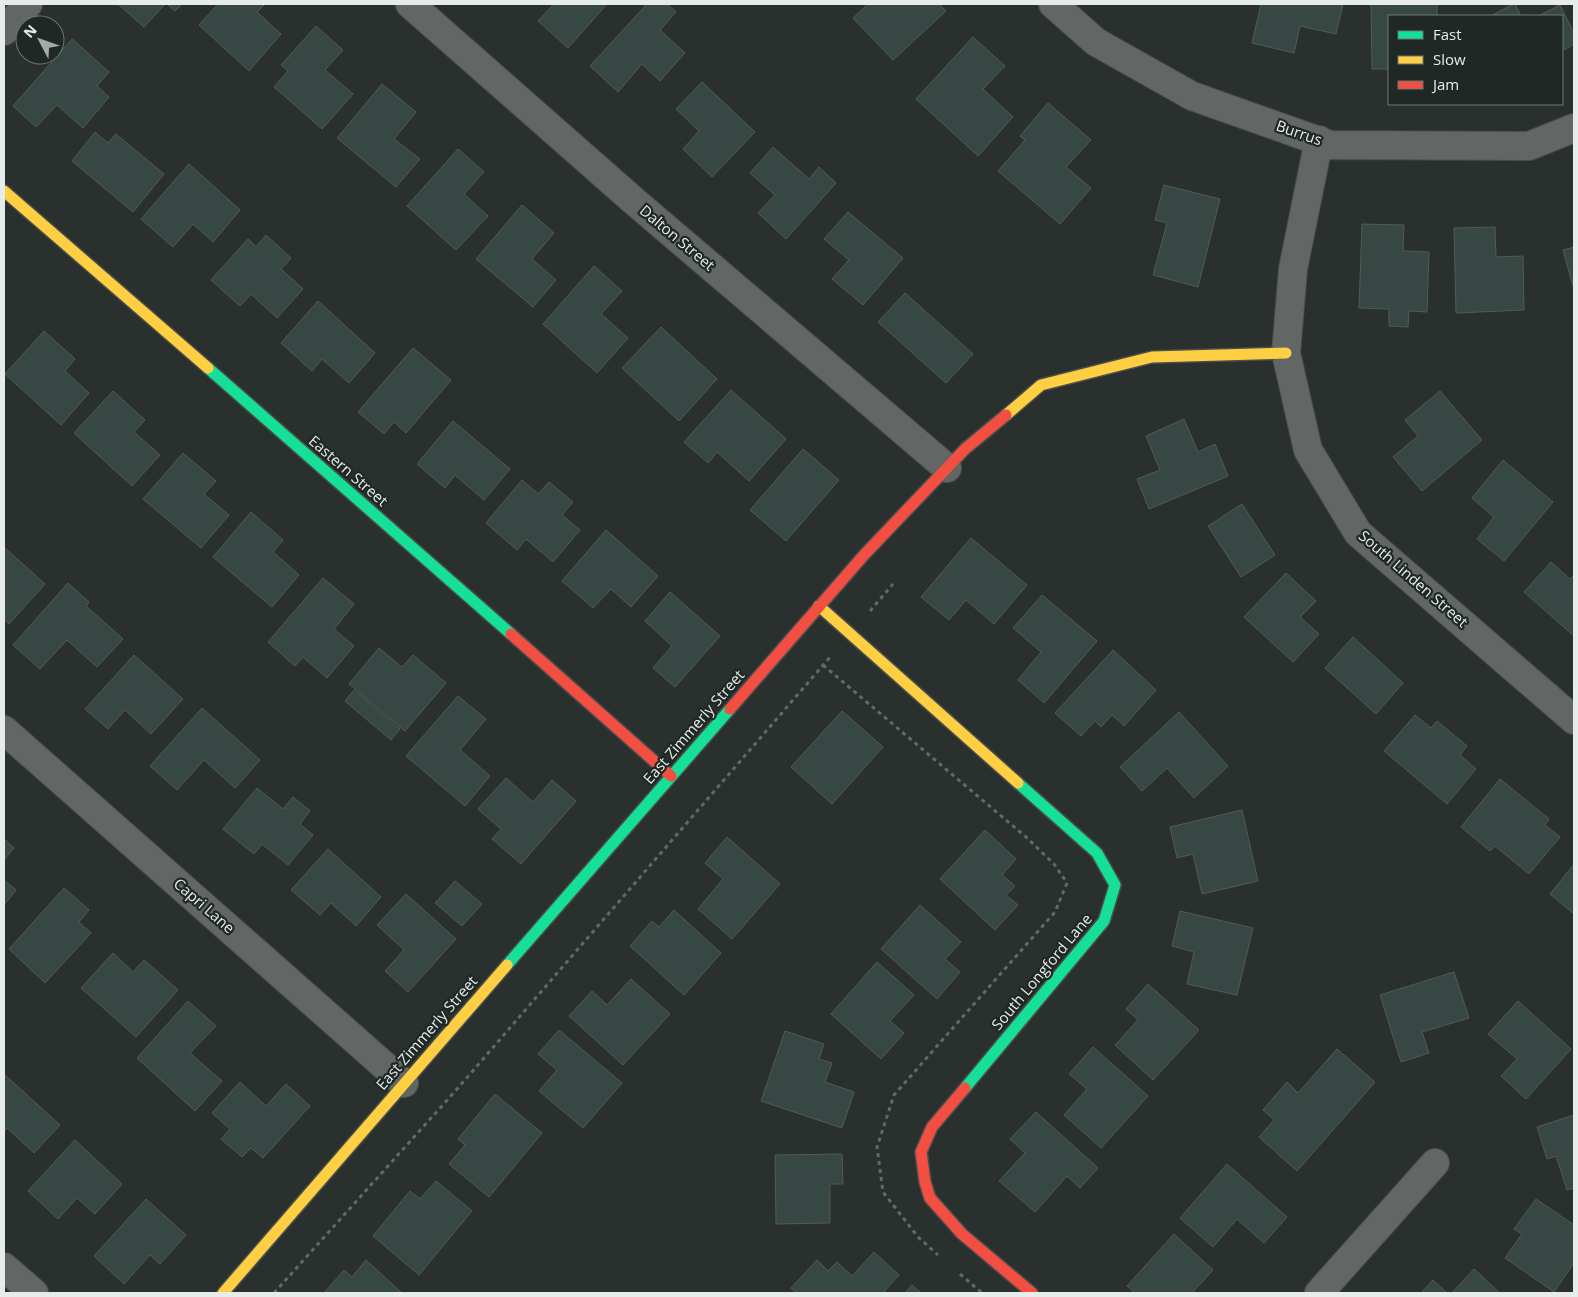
<svg xmlns="http://www.w3.org/2000/svg" width="1578" height="1297" font-family="'Open Sans',sans-serif">
	<rect width="100%" height="100%" fill="#2a302d"/>
	<path fill="#374844" stroke="#555957" d="M118,4H165L144,27Z
		M167,4H182L175,11Z
		M218,4H265L257,12L281,34L249,71L199,25Z
		M554,4H607L568,48L538,21Z
		M647,4H667L676,12L660,30L685,53L660,81L642,64L618,92L590,66Z
		M868,4H901L902,5L903,4H939L946,11L893,60L853,18Z
		M1261,4H1343L1336,34L1300,26L1294,53L1252,43Z
		M1371,4H1437V16H1389V69H1372Z
		M1513,4H1515L1521,16H1491Z
		M1560,5L1574,33V44L1562,51V16H1538Z
		M316,26L343,50L325,70L353,94L322,129L274,87L288,71L281,65Z
		M973,37L1005,66L983,89L1013,117L978,156L916,99Z
		M72,39L109,72L97,86L109,97L83,128L57,105L36,127L13,106Z
		M702,82L755,132L712,177L683,149L699,131L676,109Z
		M382,84L416,112L394,139L420,159L396,187L337,138Z
		M1048,103L1091,140L1066,167L1091,188L1060,224L998,171L1025,140L1020,136Z
		M95,132L108,143L116,134L164,174L133,212L72,161Z
		M773,147L809,179L819,167L836,183L786,239L758,213L775,195L750,173Z
		M458,149L484,172L464,194L488,216L456,250L407,206Z
		M189,164L240,210L213,242L193,224L173,247L141,219Z
		M1164,185L1220,199L1198,287L1153,275L1167,223L1155,220Z
		M522,205L554,233L532,259L556,280L533,307L476,259Z
		M848,212L903,258L863,305L832,279L849,260L824,239Z
		M1362,224L1404,225L1403,251L1429,252L1427,312L1409,311L1408,327L1389,326V309L1359,308Z
		M1495,227L1496,257L1523,256L1524,310L1456,313L1454,228Z
		M266,235L291,258L281,269L303,289L277,318L251,294L240,306L211,280L248,239L256,247Z
		M1574,247V285L1573,286L1563,250Z
		M594,266L622,291L601,314L628,338L597,373L543,324Z
		M905,293L973,354L946,383L878,322Z
		M318,301L375,353L349,383L322,359L312,371L281,343Z
		M661,327L717,379L679,421L622,368Z
		M44,331L75,359L65,371L89,393L61,425L5,374Z
		M413,348L451,380L406,433L394,422L384,434L358,412Z
		M731,390L786,439L749,481L717,452L708,463L684,442Z
		M113,391L145,420L134,432L160,455L132,486L74,433Z
		M1440,391L1482,440L1422,491L1393,457L1418,436L1405,420Z
		M1184,419L1198,452L1215,444L1228,476L1149,509L1137,479L1160,470L1146,436Z
		M453,421L510,469L484,500L455,475L445,488L417,464Z
		M803,449L839,480L786,541L750,510Z
		M183,453L216,481L204,494L229,515L201,548L143,499Z
		M1503,460L1553,502L1504,561L1477,539L1494,517L1472,498Z
		M522,480L538,494L549,482L573,502L562,515L580,530L553,562L526,539L517,550L486,523Z
		M1242,504L1275,555L1241,577L1208,526Z
		M251,512L283,540L273,552L299,575L272,607L213,557Z
		M606,530L658,576L631,607L611,589L593,608L562,581Z
		M971,538L1027,585L994,624L966,600L949,620L921,597Z
		M5,548L45,584L9,624L4,619V549Z
		M1551,562L1570,579L1574,575V636L1524,592Z
		M1286,573L1316,601L1300,617L1319,634L1293,662L1244,617Z
		M323,578L354,604L334,629L354,646L327,678L303,657L295,666L268,642Z
		M68,583L89,602L86,606L123,639L97,667L67,640L40,669L13,645Z
		M670,592L720,636L675,687L653,668L672,646L645,621Z
		M1042,595L1097,641L1044,703L1018,680L1041,652L1013,628Z
		M1353,637L1403,683L1376,714L1325,668Z
		M379,648L402,667L413,655L446,683L405,731L349,684Z
		M1113,650L1156,690L1124,726L1112,715L1101,727L1095,721L1081,736L1055,713Z
		M134,655L183,699L151,734L125,710L108,729L85,709Z
		M354,690L400,729L391,740L345,701Z
		M458,696L486,719L460,750L490,776L465,806L406,756Z
		M202,708L260,760L235,788L204,760L177,790L150,766Z
		M842,711L883,747L832,804L791,767Z
		M1179,712L1228,766L1194,798L1167,768L1142,791L1120,767Z
		M1415,715L1431,728L1437,721L1467,746L1460,755L1476,769L1447,804L1384,751Z
		M506,778L533,802L552,780L576,801L521,864L492,839L501,829L478,809Z
		M1500,779L1549,819L1545,825L1560,837L1529,874L1495,846L1490,851L1461,827Z
		M257,788L283,809L293,797L310,811L300,824L313,835L288,865L262,844L254,854L223,829Z
		M1242,810L1258,881L1202,894L1193,854L1177,858L1170,827Z
		M985,830L1016,859L1002,875L1015,886L1006,895L1018,905L995,930L940,879Z
		M727,837L780,884L732,939L698,909L723,879L705,863Z
		M4,839L14,848L4,860Z
		M328,849L381,897L356,926L331,903L320,915L291,890Z
		M1574,864V914L1550,894Z
		M4,880L16,890L4,905Z
		M455,881L482,904L462,926L435,903Z
		M64,888L89,910L79,922L91,933L45,983L9,949Z
		M406,894L456,939L408,992L385,971L404,950L377,925Z
		M920,905L961,942L945,959L960,972L937,999L881,949Z
		M674,910L721,953L684,995L630,946L652,921L659,927Z
		M1180,911L1253,928L1237,995L1187,984L1194,952L1172,946Z
		M113,953L133,972L144,960L178,990L136,1037L81,988Z
		M877,962L914,995L890,1021L904,1033L881,1059L831,1014Z
		M1454,972L1469,1018L1422,1032L1429,1053L1401,1062L1380,995Z
		M631,979L670,1014L623,1065L569,1016L592,991L607,1005Z
		M1148,984L1199,1030L1153,1080L1115,1045L1138,1020L1126,1009Z
		M188,1001L216,1026L190,1053L222,1081L195,1111L137,1058Z
		M1518,1001L1571,1049L1526,1099L1501,1076L1517,1059L1488,1034Z
		M559,1030L622,1083L583,1128L539,1091L557,1070L538,1054Z
		M785,1031L824,1044L819,1059L832,1063L825,1082L854,1092L842,1128L761,1101Z
		M1093,1047L1148,1096L1101,1148L1064,1115L1087,1089L1069,1074Z
		M1337,1049L1375,1082L1297,1171L1259,1137L1274,1120L1263,1110L1287,1082L1298,1093Z
		M5,1075L60,1125L34,1153L7,1128L4,1132V1076Z
		M240,1082L266,1106L286,1084L310,1106L263,1158L251,1148L242,1157L221,1139L230,1129L212,1113Z
		M495,1094L542,1133L489,1197L449,1164L465,1145L458,1139Z
		M1036,1112L1098,1168L1080,1188L1067,1176L1035,1212L999,1181L1025,1153L1010,1139Z
		M1574,1115V1188L1567,1190L1556,1156L1547,1159L1537,1127Z
		M75,1140L122,1184L95,1214L77,1198L58,1219L28,1191Z
		M842,1154L843,1184H830V1223L776,1224L775,1155Z
		M1227,1164L1287,1217L1264,1243L1237,1219L1213,1247L1180,1218Z
		M436,1181L472,1211L419,1275L373,1236L410,1191L420,1199Z
		M146,1199L186,1235L160,1264L150,1255L124,1284L94,1256Z
		M1536,1199L1574,1225V1263L1554,1292L1505,1258L1522,1234L1514,1229Z
		M1174,1234L1213,1270L1192,1293H1135L1127,1286Z
		M874,1252L899,1275L883,1293H797L791,1288L817,1260L828,1271L837,1262L852,1276Z
		M366,1260L402,1293H324L344,1270L352,1277Z
		M1474,1269L1500,1293H1452Z
		M1433,1280L1447,1293H1421Z
		M912,1285L921,1293H905Z"/>
	<g fill="none" stroke-linecap="round" stroke-linejoin="round">
		<defs>
			<path id="street" d="M410,4L634,201L947,468
				M1053,4L1096,42L1192,96L1330,145L1529,146L1574,128
				M4,31L28,4
				M1319,140L1293,269L1286,353L1308,450L1358,533L1574,720
				M4,730L404,1083
				M4,1267L34,1293
				M1319,1293L1435,1163"/>
			<path id="fast" d="M208,368L511,634
				M507,965L730,709
				M965,1088L1104,921L1115,885L1097,853L1018,783"/>
			<path id="slow" d="M4,191L208,368
				M1006,415L1041,385L1152,357L1286,353
				M819,606L1018,783
				M223,1293L507,965"/>
			<path id="jam" d="M511,634L671,776
				M730,709L864,555L965,449L1006,415
				M965,1088L932,1127L921,1152L925,1182L930,1198L962,1234L1032,1293"/>
		</defs>
		<use href="#street" stroke="#4a4e4c" stroke-width="30"/>
		<use href="#fast" stroke="#4a4e4c" stroke-width="14"/>
		<use href="#slow" stroke="#4a4e4c" stroke-width="14"/>
		<use href="#jam" stroke="#4a4e4c" stroke-width="14"/>
		<path stroke="#646866" stroke-width="3" stroke-dasharray="4 4" stroke-linecap="butt" d="M870,611L893,584
			M823,665L1026,837L1054,864L1067,883L1055,912L894,1095L877,1147L883,1192L918,1237L938,1255
			M960,1274L982,1293
			M274,1293L458,1088L831,656"/>
		<use href="#street" stroke="#626664" stroke-width="28"/>
		<use href="#fast" stroke="#16e098" stroke-width="11"/>
		<use href="#slow" stroke="#ffcf43" stroke-width="11"/>
		<use href="#jam" stroke="#f24e42" stroke-width="11"/>
	</g>
	<g text-anchor="middle" stroke-width="4.5" stroke-linejoin="round" paint-order="stroke">
		<g font-size="15" fill="#e6ecea" stroke="#1f2825">
			<text transform="translate(1299 133) rotate(19)" y="5">Burrus</text>
			<text transform="translate(677 238) rotate(40)" y="5">Dalton Street</text>
			<text transform="translate(348 471) rotate(41)" y="5">Eastern Street</text>
			<text transform="translate(1413 579) rotate(41)" y="5">South Linden Street</text>
			<text transform="translate(694 727) rotate(-49)" y="5">East Zimmerly Street</text>
			<text transform="translate(204 906) rotate(41)" y="5">Capri Lane</text>
			<text transform="translate(1042 972) rotate(-50)" y="5">South Longford Lane</text>
			<text transform="translate(427 1033) rotate(-49)" y="5">East Zimmerly Street</text>
		</g>
	</g>
	<rect width="1578" height="1297" fill="none" stroke="#e6ecea" stroke-width="10"/>
	<rect x="1388" y="15" width="175" height="90" fill="#1f2825" stroke="#6f7674"/>
	<rect x="1398" y="31" width="25" height="8" fill="#16e098" stroke="#6f7674"/>
	<text x="1433" y="40" font-size="15" fill="#e6ecea">Fast</text>
	<rect x="1398" y="56" width="25" height="8" fill="#ffcf43" stroke="#6f7674"/>
	<text x="1433" y="65" font-size="15" fill="#e6ecea">Slow</text>
	<rect x="1398" y="81" width="25" height="8" fill="#f24e42" stroke="#6f7674"/>
	<text x="1433" y="90" font-size="15" fill="#e6ecea">Jam</text>
	<g transform="translate(40 40) rotate(311)"><circle r="24" fill="#1f2825" stroke="#6f7674"/>
	<path d="M0-4L9 19L0 12L-9 19Z" fill="#a4aaa8"/>
	<text y="-8" font-size="14" font-weight="bold" text-anchor="middle" fill="#e6ecea">N</text>
	</g>
</svg>
